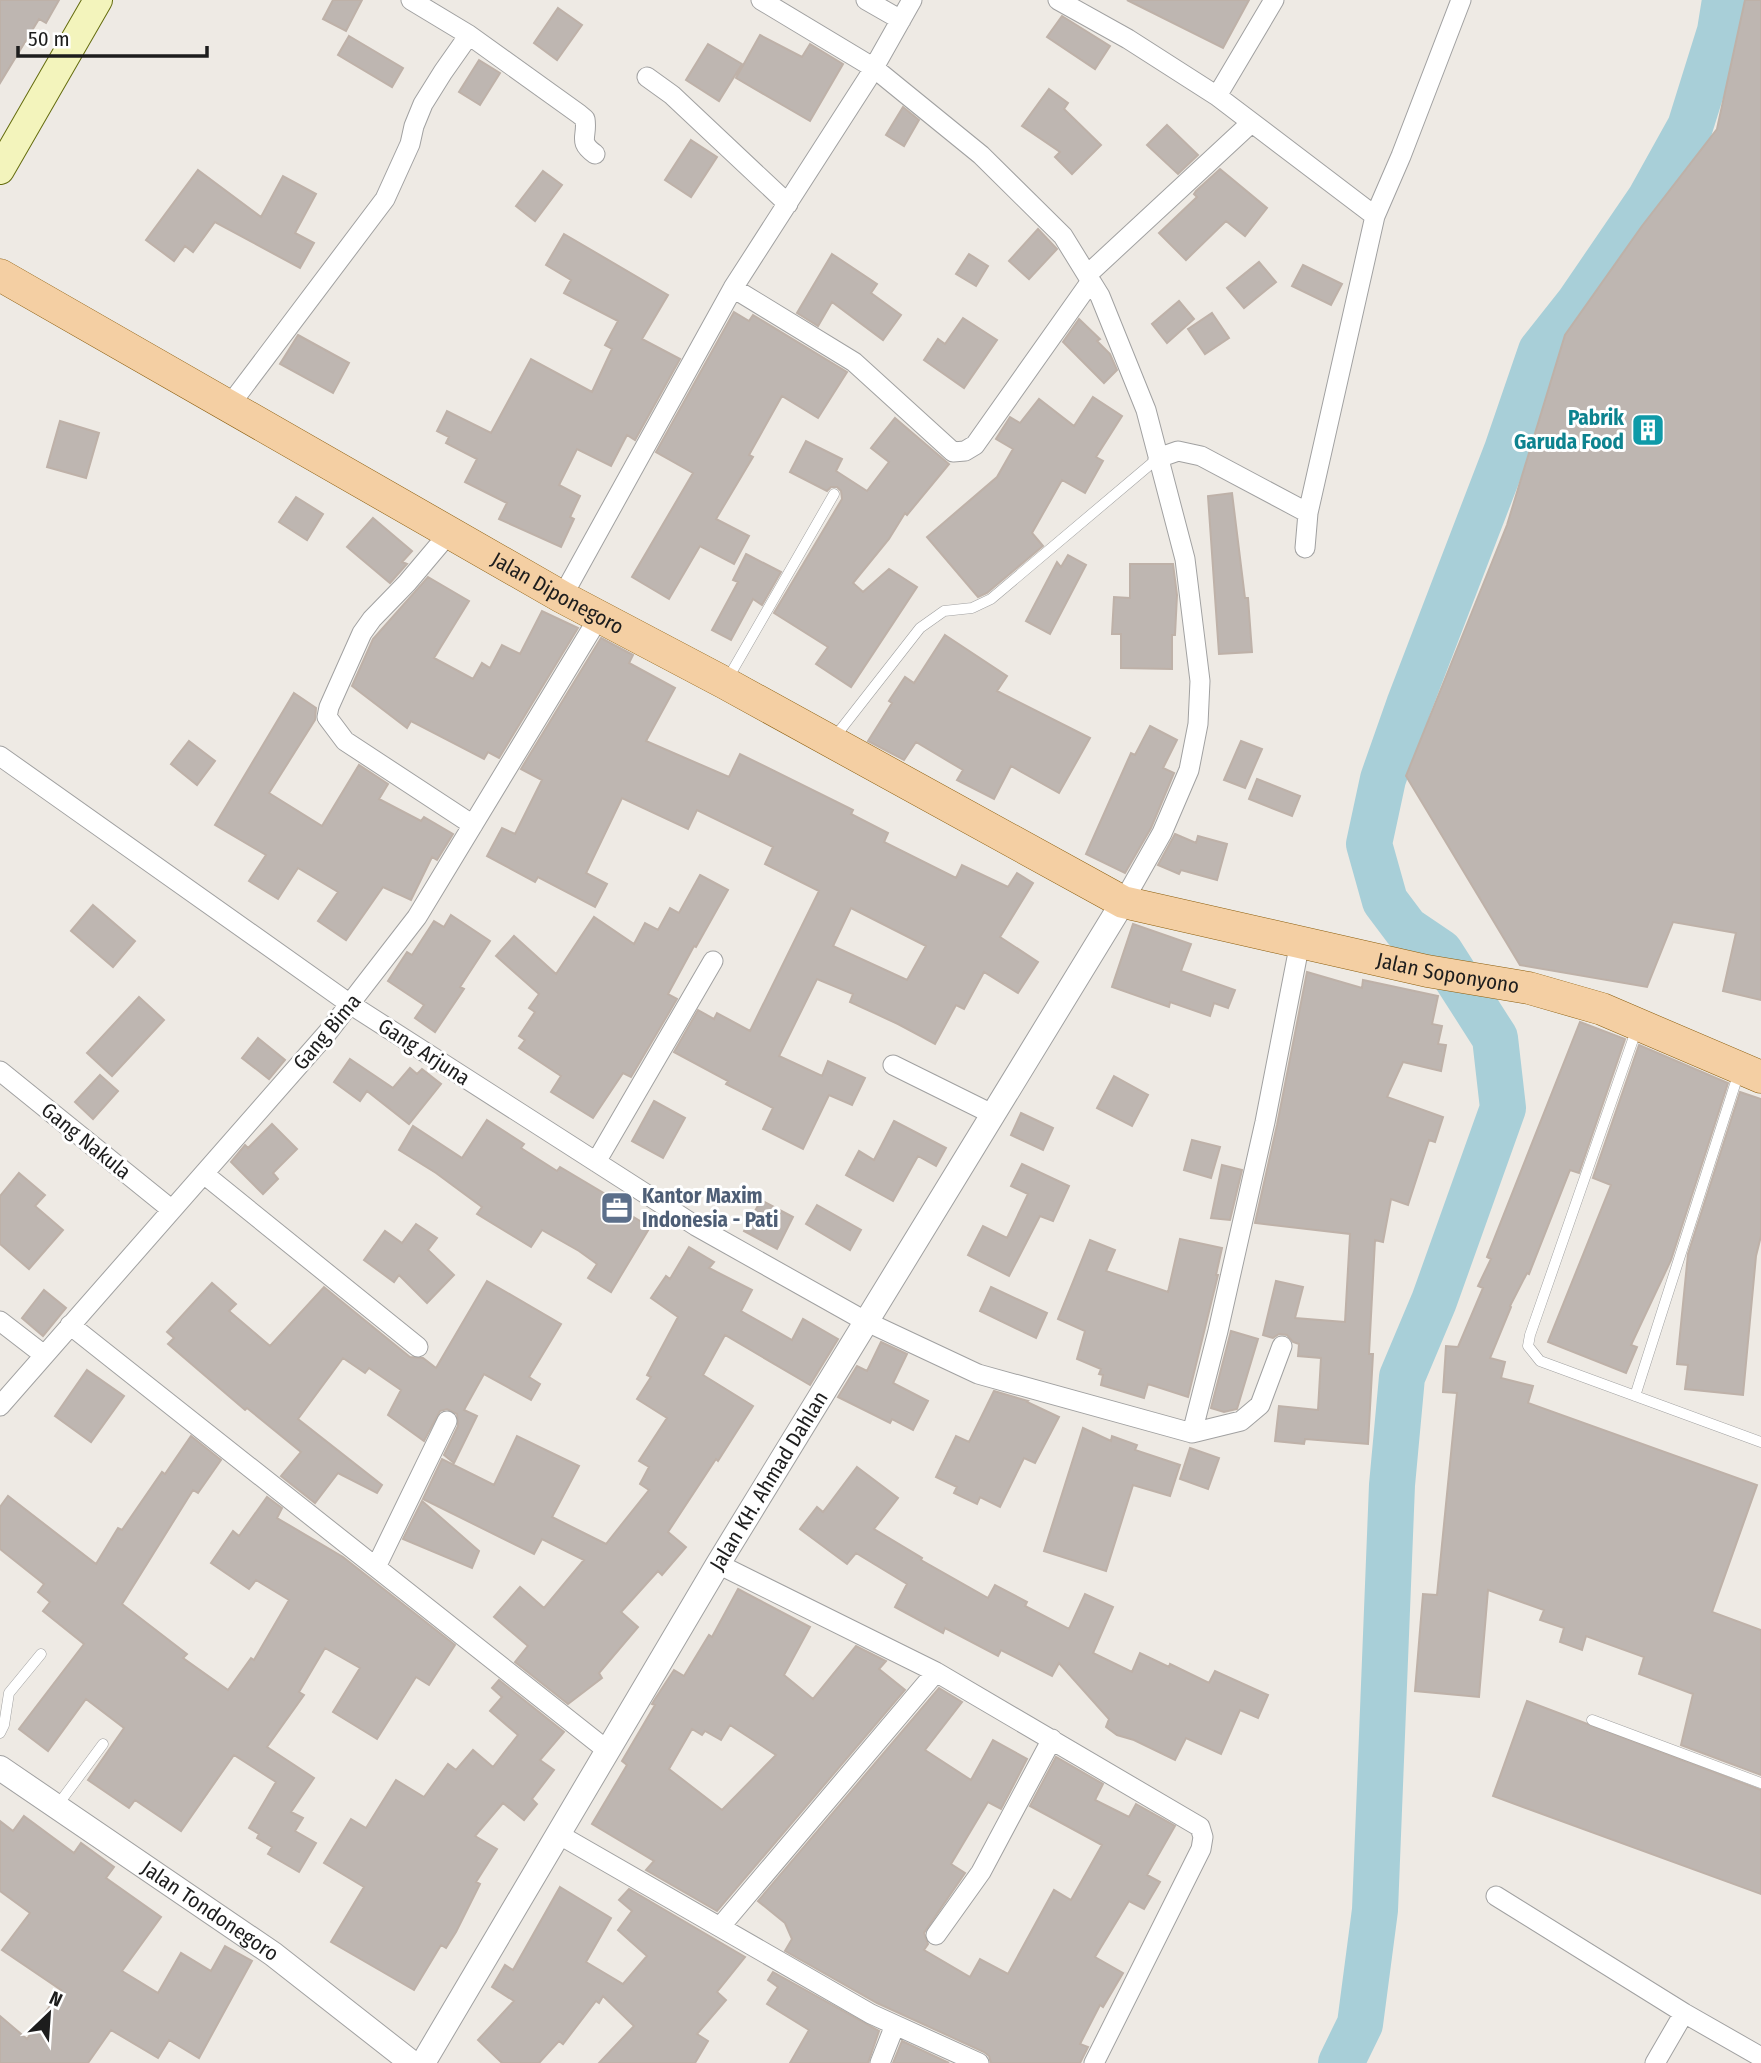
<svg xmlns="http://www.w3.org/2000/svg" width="1761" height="2063" font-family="'Fira Sans Condensed',sans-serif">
	<rect width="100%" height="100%" fill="#eeeae4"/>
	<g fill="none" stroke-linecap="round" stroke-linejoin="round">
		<path stroke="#a8cfd8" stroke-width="46" d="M1341,2063L1360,2024L1375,1910L1392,1485L1402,1377L1434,1301L1503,1108L1495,1038L1440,952L1406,929L1385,901L1369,844L1383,779L1409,705L1507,450L1541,351L1579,303L1650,199L1690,127L1720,31L1725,0"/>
	</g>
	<path fill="#beb6b1" stroke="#beb1a8" stroke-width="2" fill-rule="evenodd" d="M0,0H59L46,23L39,19L0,83Z
		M333,0H362L346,31L323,19Z
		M1127,0H1249L1223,48Z
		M1745,0H1761V1000L1723,991L1736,933L1673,922L1647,987L1520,965L1406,776L1507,525L1565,335L1642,226L1717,129Z
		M558,8L582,25L557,60L534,43Z
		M1062,16L1110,46L1095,69L1047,37Z
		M760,35L802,57L810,44L843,64L810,121L736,78Z
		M349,36L403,68L392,87L338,55Z
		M708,44L742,64L719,101L686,80Z
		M479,60L500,73L480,105L459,92Z
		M1049,89L1068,103L1064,109L1101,145L1072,174L1055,157L1060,152L1022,126Z
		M903,107L919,120L904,146L886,135Z
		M1167,125L1198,155L1178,174L1147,145Z
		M691,140L717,157L691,197L665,180Z
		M1220,169L1267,208L1245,236L1226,221L1186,260L1159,233L1197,197L1194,194L1196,191Z
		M198,170L261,217L283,176L316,194L295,233L314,243L300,268L215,222L193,252L185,246L174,261L146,240Z
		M543,171L562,185L535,221L516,206Z
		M1038,229L1057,249L1029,279L1009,261Z
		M564,234L668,295L642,339L680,359L635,440L627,435L611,466L577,449L559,485L580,496L570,517L574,519L561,547L499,519L507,503L465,482L477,459L446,443L449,437L437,431L447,411L491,433L531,359L592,392L612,349L605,345L618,321L564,293L571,280L546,265Z
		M832,254L877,284L871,293L901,315L883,340L832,302L818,326L797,313Z
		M969,254L988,266L976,286L956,274Z
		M1259,262L1276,282L1244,308L1227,288Z
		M1303,265L1342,284L1331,305L1292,286Z
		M1179,301L1194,319L1167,343L1152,324Z
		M734,312L749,321L753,315L847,372L818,418L782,396L749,455L753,457L716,519L749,536L734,564L700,546L669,599L632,577L693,473L656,452Z
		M1212,313L1229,338L1205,354L1188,329Z
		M963,318L997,340L964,388L924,360L938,339L945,344Z
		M1079,319L1100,339L1097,341L1110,354L1117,370L1104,383L1063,342Z
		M298,335L349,363L333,393L280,364Z
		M1093,397L1122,416L1096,457L1103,461L1085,493L1062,480L1032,533L1043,546L987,593L978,597L927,537L997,477L1013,449L996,439L1010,417L1020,423L1039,399L1074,426Z
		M895,418L949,464L907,515L905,513L889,539L853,583L863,592L889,569L917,587L851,687L816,664L828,647L774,613L842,499L841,491L837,487H831L827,491L790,472L806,441L842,459L836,471L867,491L889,462L871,448Z
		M60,421L99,433L86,478L47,467Z
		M1232,493L1245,598H1248L1252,652L1219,654L1208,496Z
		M296,497L323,514L307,540L279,522Z
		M373,518L412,551L402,562L407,564L390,583L347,547Z
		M746,554L781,572L762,605L753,599L731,640L712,630L738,582L733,580Z
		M1068,555L1086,565L1050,634L1026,621L1057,562L1061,567Z
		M1130,564H1173L1177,595L1175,635H1172V669L1121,668V634H1112L1114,597L1130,598Z
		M428,577L469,601L434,658L473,679L482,663L490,668L502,645L520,654L542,611L578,628L499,758L488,752L484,759L411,721L407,728L352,686L373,639Z
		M945,635L1007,676L997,691L1090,738L1059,793L1011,766L994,799L957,780L963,770L916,742L904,760L868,741L892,703L889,701L905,677L914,683Z
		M601,638L633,655L629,663L675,688L646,741L729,777L740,754L853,810L851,814L888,833L884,842L956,878L962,865L1008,887L1017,873L1033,883L1000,937L1038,962L1018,993L984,972L964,1009L956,1005L935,1044L898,1024L850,1002L853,994L817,979L779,1056L822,1076L828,1061L865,1078L852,1105L829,1095L803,1149L763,1129L773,1108L726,1084L728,1081L674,1052L698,1010L714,1019L717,1013L750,1031L819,891L765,864L773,847L697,810L688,829L622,798L586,873L607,884L595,907L538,877L535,882L487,856L502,828L515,834L542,780L521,769ZM851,908L926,946L907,980L833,946Z
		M294,693L316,708L315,720L269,793L322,826L359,765L388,784L379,799L421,821L424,817L453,834L437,860L432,857L411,900L383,887L346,940L318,921L338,892L298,868L278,899L249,881L266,855L215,825Z
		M1150,726L1177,740L1163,768L1174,773L1151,828L1125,873L1086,854L1131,753L1135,755Z
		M189,741L215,761L197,785L171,764Z
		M1241,741L1262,749L1245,788L1224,780Z
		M1257,779L1300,796L1292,816L1249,799Z
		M1175,834L1196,843L1198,836L1227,844L1217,880L1181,870L1179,874L1158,865Z
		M700,875L728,890L696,947L694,946L668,994L677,999L631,1077L623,1073L593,1118L551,1092L561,1076L519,1048L525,1040L519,1036L535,1012L529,1008L539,994L496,956L514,936L556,974L594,917L634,944L645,923L658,930L670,908L679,913Z
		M93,905L135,941L113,967L71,931Z
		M451,915L490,941L460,987L464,989L435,1032L415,1018L424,1005L388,981L407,952L412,955L434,921L444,927Z
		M1133,924L1191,944L1181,971L1235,990L1228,1008L1214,1003L1210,1016L1170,1002L1169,1007L1112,987Z
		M1307,972L1362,988L1363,980L1438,996L1432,1024L1442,1026L1438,1044L1446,1045L1441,1071L1403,1062L1387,1097L1443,1117L1435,1142L1429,1140L1408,1205L1391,1199L1383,1242L1375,1240L1369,1354H1373L1368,1444L1305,1439L1304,1444L1275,1441L1279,1406L1318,1410L1321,1358L1298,1356L1299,1344L1293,1342L1287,1335L1279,1334L1273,1338L1263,1335L1276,1281L1303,1287L1295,1318L1345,1322L1350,1234L1255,1223L1277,1125Z
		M139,997L164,1020L112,1076L87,1053Z
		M1580,1022L1625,1039L1579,1173L1570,1170L1529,1274L1527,1273L1510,1306L1511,1307L1490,1358L1505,1362L1501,1378L1533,1386L1528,1403L1757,1485L1712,1612L1761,1630V1775L1681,1745L1693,1694L1639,1674L1644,1657L1586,1636L1582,1650L1560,1642L1564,1628L1540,1620L1544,1610L1488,1590L1479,1697L1415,1691L1423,1594L1437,1595L1457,1393L1443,1392L1446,1346L1458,1347L1483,1288L1478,1286L1491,1259L1487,1257Z
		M258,1038L285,1060L269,1079L242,1058Z
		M1639,1045L1728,1083L1671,1260L1631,1345L1637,1347L1626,1373L1548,1342L1611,1185L1593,1178Z
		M350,1059L393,1088L410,1068L417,1074L422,1069L441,1084L409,1124L367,1091L360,1101L334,1082Z
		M100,1075L118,1091L93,1119L75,1102Z
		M1114,1076L1148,1095L1132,1126L1097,1108Z
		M1740,1092L1761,1099V1236L1756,1256L1743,1395L1685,1389L1688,1365L1677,1364L1688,1254Z
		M654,1101L685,1118L663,1158L632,1141Z
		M1021,1113L1053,1128L1043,1150L1011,1135Z
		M487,1120L524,1144L521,1148L557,1171L560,1167L607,1195L604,1199L650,1227L611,1292L588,1278L597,1264L579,1251L542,1230L531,1247L477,1214L482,1207L436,1173L399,1150L413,1126L462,1158Z
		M894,1121L946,1148L936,1166L918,1156L893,1201L846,1175L859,1151L874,1160Z
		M272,1124L297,1149L273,1173L278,1179L263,1194L231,1162L245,1145L248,1148Z
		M1192,1140L1220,1147L1211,1178L1184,1170Z
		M1022,1164L1069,1186L1053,1221L1040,1216L1009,1276L968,1255L983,1226L1007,1238L1028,1194L1011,1186Z
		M1222,1165L1242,1170L1230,1220L1211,1218Z
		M19,1173L45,1195L35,1206L63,1230L29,1269L0,1244V1196Z
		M761,1200L793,1217L777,1249L744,1231Z
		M817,1205L861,1230L850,1250L806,1224Z
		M416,1224L437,1238L428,1250L454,1275L427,1303L399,1275L394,1282L364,1260L385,1231L402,1243Z
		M1180,1239L1222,1248L1216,1275H1218L1188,1397L1148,1384L1144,1398L1101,1385L1103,1375L1099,1374L1101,1369L1077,1359L1085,1331L1058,1319L1090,1240L1115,1250L1106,1271L1168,1292Z
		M689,1247L714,1262L709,1268L752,1290L741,1311L792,1340L803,1319L838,1339L810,1385L725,1335L703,1375L753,1406L718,1461L716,1459L668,1532L686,1547L662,1575L658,1571L621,1612L638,1627L599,1673L602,1678L568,1704L515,1662L528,1646L494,1617L520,1587L544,1608L584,1560L542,1539L534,1554L423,1499L442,1459L494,1485L517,1436L579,1466L552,1517L606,1544L649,1490L640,1484L649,1467L639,1461L667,1418L637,1399L651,1377L647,1375L678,1317L651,1298L666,1276L670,1279Z
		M487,1281L561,1324L529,1377L540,1384L531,1400L484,1374L464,1410L477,1416L454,1463L444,1455L458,1426L457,1414L447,1409L440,1411L424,1441L388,1415L401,1390L369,1368L365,1373L343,1358L298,1419L382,1485L377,1493L338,1473L315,1503L281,1476L301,1452L247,1408L245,1410L168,1344L174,1338L167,1332L212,1283L236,1304L229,1311L270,1346L324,1287L410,1357L423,1358L436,1368Z
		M991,1287L1047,1313L1036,1338L980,1311Z
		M44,1290L66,1308L43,1336L22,1318Z
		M1231,1331L1258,1339L1237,1409L1224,1412L1211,1408Z
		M881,1342L907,1354L893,1383L928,1401L913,1430L892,1419L890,1423L838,1397L857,1366L867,1371Z
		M87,1370L124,1396L91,1442L55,1416Z
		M994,1391L1028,1401L1027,1402L1059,1417L1035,1463L1024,1458L1000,1507L980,1497L977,1504L954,1493L957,1487L936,1477L956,1436L969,1442Z
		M1083,1428L1111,1441L1112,1436L1137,1445L1135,1450L1180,1465L1170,1496L1133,1485L1106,1571L1044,1551Z
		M191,1436L221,1460L198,1493L193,1490L122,1604L187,1654L183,1658L228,1690L251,1658L254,1660L289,1600L256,1580L249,1589L211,1563L233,1531L239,1536L267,1497L282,1508L277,1518L343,1557L455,1645L429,1685L416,1677L377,1739L333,1712L360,1668L325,1648L299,1692L304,1695L267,1747L314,1778L291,1812L303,1818L295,1831L316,1843L299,1872L268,1854L272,1847L257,1838L259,1834L249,1828L276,1782L234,1755L181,1831L135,1800L129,1808L88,1780L124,1728L86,1699L48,1751L19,1729L84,1644L43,1611L50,1602L38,1592L44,1584L0,1549V1507L8,1496L96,1564L118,1528L122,1530L162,1472L165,1474Z
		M1190,1448L1219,1458L1208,1489L1180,1479Z
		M857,1467L898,1498L874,1529L922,1558L921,1560L988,1598L995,1585L1027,1602L1025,1606L1069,1629L1085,1594L1113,1607L1093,1653L1132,1672L1140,1653L1169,1667L1170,1664L1209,1683L1215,1671L1268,1695L1258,1718L1240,1710L1221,1754L1186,1738L1175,1760L1134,1740L1117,1735L1106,1727L1109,1719L1059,1663L1052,1676L1001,1650L998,1656L945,1628L943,1633L895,1607L907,1584L856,1553L847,1564L800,1529L817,1507L823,1512Z
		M422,1501L479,1551L472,1568L403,1539Z
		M738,1589L810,1627L784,1675L813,1699L856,1646L886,1661L879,1669L905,1690L717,1911L646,1870L654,1861L592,1824L627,1765L622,1761L655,1705L652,1704L655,1699L674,1670L684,1676L709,1635L712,1637ZM730,1725L776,1755L722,1810L669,1769L692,1729L702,1735L705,1731L721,1740Z
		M499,1680L564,1732L540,1760L554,1770L532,1799L537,1804L524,1820L503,1803L475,1836L497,1849L476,1882L480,1884L456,1932L446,1948L441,1945L414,1990L331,1942L364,1887L324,1863L351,1819L366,1828L396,1780L424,1797L448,1764L456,1770L473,1750L493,1767L518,1735L490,1711L502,1697L492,1688Z
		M939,1688L962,1702L925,1750L971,1780L993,1740L1027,1759L1001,1809L988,1802L951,1864L965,1873L924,1933L928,1944L924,1950L970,1977L980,1959L1008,1974L1054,1890L1071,1900L1102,1845L1030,1806L1056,1757L1103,1784L1095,1800L1129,1817L1136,1804L1175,1826L1147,1875L1160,1882L1144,1909L1129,1901L1095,1957L1123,1973L1103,2007L1100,2005L1080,2044L1088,2047L1080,2063H991L989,2056L984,2052L877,2003L785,1951L792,1939L785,1923L758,1901Z
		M1527,1701L1761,1790V1894L1493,1796Z
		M24,1816L74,1853L81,1843L114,1867L106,1878L161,1917L122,1971L158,1993L181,1953L211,1971L225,1946L252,1961L199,2058L169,2040L158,2058L111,2030L88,2063H0V2016L27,2039L61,1990L2,1950L30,1913L0,1891V1821L13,1831Z
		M560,1887L611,1918L586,1962L623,1984L647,1956L618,1930L632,1911L619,1900L629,1889L745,1957L717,1992L726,2000L697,2034L708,2041L695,2063H599L634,2026L603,1996L599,2003L596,2001L563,2044L559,2041L539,2063H502L478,2040L514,2001L492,1987L505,1965L513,1970Z
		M773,1972L879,2031L868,2063H790L809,2030L767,2004L778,1987L768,1980Z
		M902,2041L949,2063H893Z"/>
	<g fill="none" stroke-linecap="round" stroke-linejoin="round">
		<defs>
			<path id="service" d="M727,680L834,494
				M834,738L920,628L944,611L972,608L991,599L1158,458
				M1637,1028L1530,1335L1528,1346L1540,1361L1761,1442
				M1635,1396L1739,1072
				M1592,1720L1761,1783
				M0,1733L4,1725L9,1693L41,1654
				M57,1806L103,1744"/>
			<path id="minor" d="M411,0L469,35L579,114L585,119C588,137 577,141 595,154
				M761,0L874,68L981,155L1063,236L1100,296L1146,410L1185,559L1200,681L1198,724L1189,770L1162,833L1123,902
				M866,0L901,20
				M1058,0L1128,39L1217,96L1375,216
				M647,77L672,95L788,204
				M1217,96L1274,0
				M1087,275L1251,123
				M733,288L854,362L953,452L965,451L975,445L1091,281
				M229,406L385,199L410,144L414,126L423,104L443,72L469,35
				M1158,458L1178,451L1201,456L1308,513
				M450,532L407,583L372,619L362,633L329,707L327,717L345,741L473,825
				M1305,548L1308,513L1375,216L1401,156L1461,0
				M562,597L733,288L868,78L912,0
				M0,756L350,1004L696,1226L865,1321L978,1374L1192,1433L1218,1331L1265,1122L1300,942
				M893,1065L992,1114
				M0,1071L172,1210
				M596,1162L713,961
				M204,1174L418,1347
				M0,1321L44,1355
				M70,1325L608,1751
				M0,1406L328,1032L417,917L599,617
				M1192,1433L1241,1421L1260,1405L1282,1346
				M718,1564L936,1672L1200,1827L1203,1837L1201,1849L1094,2063
				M376,1567L447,1421
				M558,1834L871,2014L979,2063
				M1496,1896L1684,2013
				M720,1927L936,1672
				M936,1935L981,1872L1052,1739
				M880,2063L895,2025
				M1655,2063L1684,2013L1761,2057"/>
			<g id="tertiary">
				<path id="s1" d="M0,1768L273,1954L412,2063"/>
				<path id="s2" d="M423,2063L718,1564L1123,902"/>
			</g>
			<path id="secondary" d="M0,170L98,0"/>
			<g id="primary">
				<path id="s3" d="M0,275L562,597L725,683L1123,902L1427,971L1529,988L1602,1009L1761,1077"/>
			</g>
		</defs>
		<use href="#service" stroke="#a1a1a1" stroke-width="11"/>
		<use href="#minor" stroke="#a1a1a1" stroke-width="21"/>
		<use href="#tertiary" stroke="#a1a1a1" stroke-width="26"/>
		<use href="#secondary" stroke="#646c0d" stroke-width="30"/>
		<use href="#primary" stroke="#8b5d0c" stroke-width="33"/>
		<use href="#service" stroke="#fff" stroke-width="10"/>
		<use href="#minor" stroke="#fff" stroke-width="19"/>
		<use href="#tertiary" stroke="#fff" stroke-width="24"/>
		<use href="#secondary" stroke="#f3f4bc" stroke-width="28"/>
		<use href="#primary" stroke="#f4cfa3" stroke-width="32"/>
	</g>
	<defs>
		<symbol id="building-square" viewBox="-11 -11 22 22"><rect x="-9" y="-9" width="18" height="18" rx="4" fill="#0f9aa8" stroke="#fff"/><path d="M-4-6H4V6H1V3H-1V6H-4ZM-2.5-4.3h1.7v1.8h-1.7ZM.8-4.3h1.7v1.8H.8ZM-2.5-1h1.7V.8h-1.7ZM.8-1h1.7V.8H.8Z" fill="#fff"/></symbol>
		<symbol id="office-square" viewBox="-11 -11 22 22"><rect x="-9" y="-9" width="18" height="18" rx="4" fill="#5c6f8a" stroke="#fff"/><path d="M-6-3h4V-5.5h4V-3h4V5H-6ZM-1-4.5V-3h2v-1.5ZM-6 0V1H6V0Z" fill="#fff"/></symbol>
	</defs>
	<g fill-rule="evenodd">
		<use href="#building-square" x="1629" y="411" width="38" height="38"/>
		<use href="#office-square" x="598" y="1189" width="38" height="38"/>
	</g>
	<g text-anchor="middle" stroke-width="6" stroke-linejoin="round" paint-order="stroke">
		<g font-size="21" font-weight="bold" fill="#0d838f" stroke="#fff" text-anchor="end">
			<text x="1624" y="425">Pabrik<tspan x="1624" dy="24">Garuda Food</tspan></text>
		</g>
		<g font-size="21" fill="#1d1d1d" stroke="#fff">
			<text dy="7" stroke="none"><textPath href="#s3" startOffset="642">Jalan Diponegoro</textPath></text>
			<text dy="7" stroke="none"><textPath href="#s3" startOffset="1619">Jalan Soponyono</textPath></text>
			<text transform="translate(327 1032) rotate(-50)" y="7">Gang Bima</text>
			<text transform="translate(424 1052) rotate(33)" y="7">Gang Arjuna</text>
			<text transform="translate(86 1141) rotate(39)" y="7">Gang Nakula</text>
			<text dy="7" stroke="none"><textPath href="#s2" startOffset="677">Jalan KH. Ahmad Dahlan</textPath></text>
			<text dy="7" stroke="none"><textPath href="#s1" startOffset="254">Jalan Tondonegoro</textPath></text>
		</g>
		<g font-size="21" font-weight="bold" fill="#4e5e75" stroke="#fff" text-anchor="start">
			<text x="642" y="1203">Kantor Maxim<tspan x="642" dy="24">Indonesia - Pati</tspan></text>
		</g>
	</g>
	<g transform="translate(49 2014) rotate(25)" stroke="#ffffff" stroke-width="5" paint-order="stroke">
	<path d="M0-5L12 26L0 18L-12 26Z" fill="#1d1d1d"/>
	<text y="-10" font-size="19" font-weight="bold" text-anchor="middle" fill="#1d1d1d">N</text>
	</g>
	<path d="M18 46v10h189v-10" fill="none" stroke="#1d1d1d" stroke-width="3.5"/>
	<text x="28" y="46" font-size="21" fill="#1d1d1d" stroke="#ffffff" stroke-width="5" paint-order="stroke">50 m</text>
</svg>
